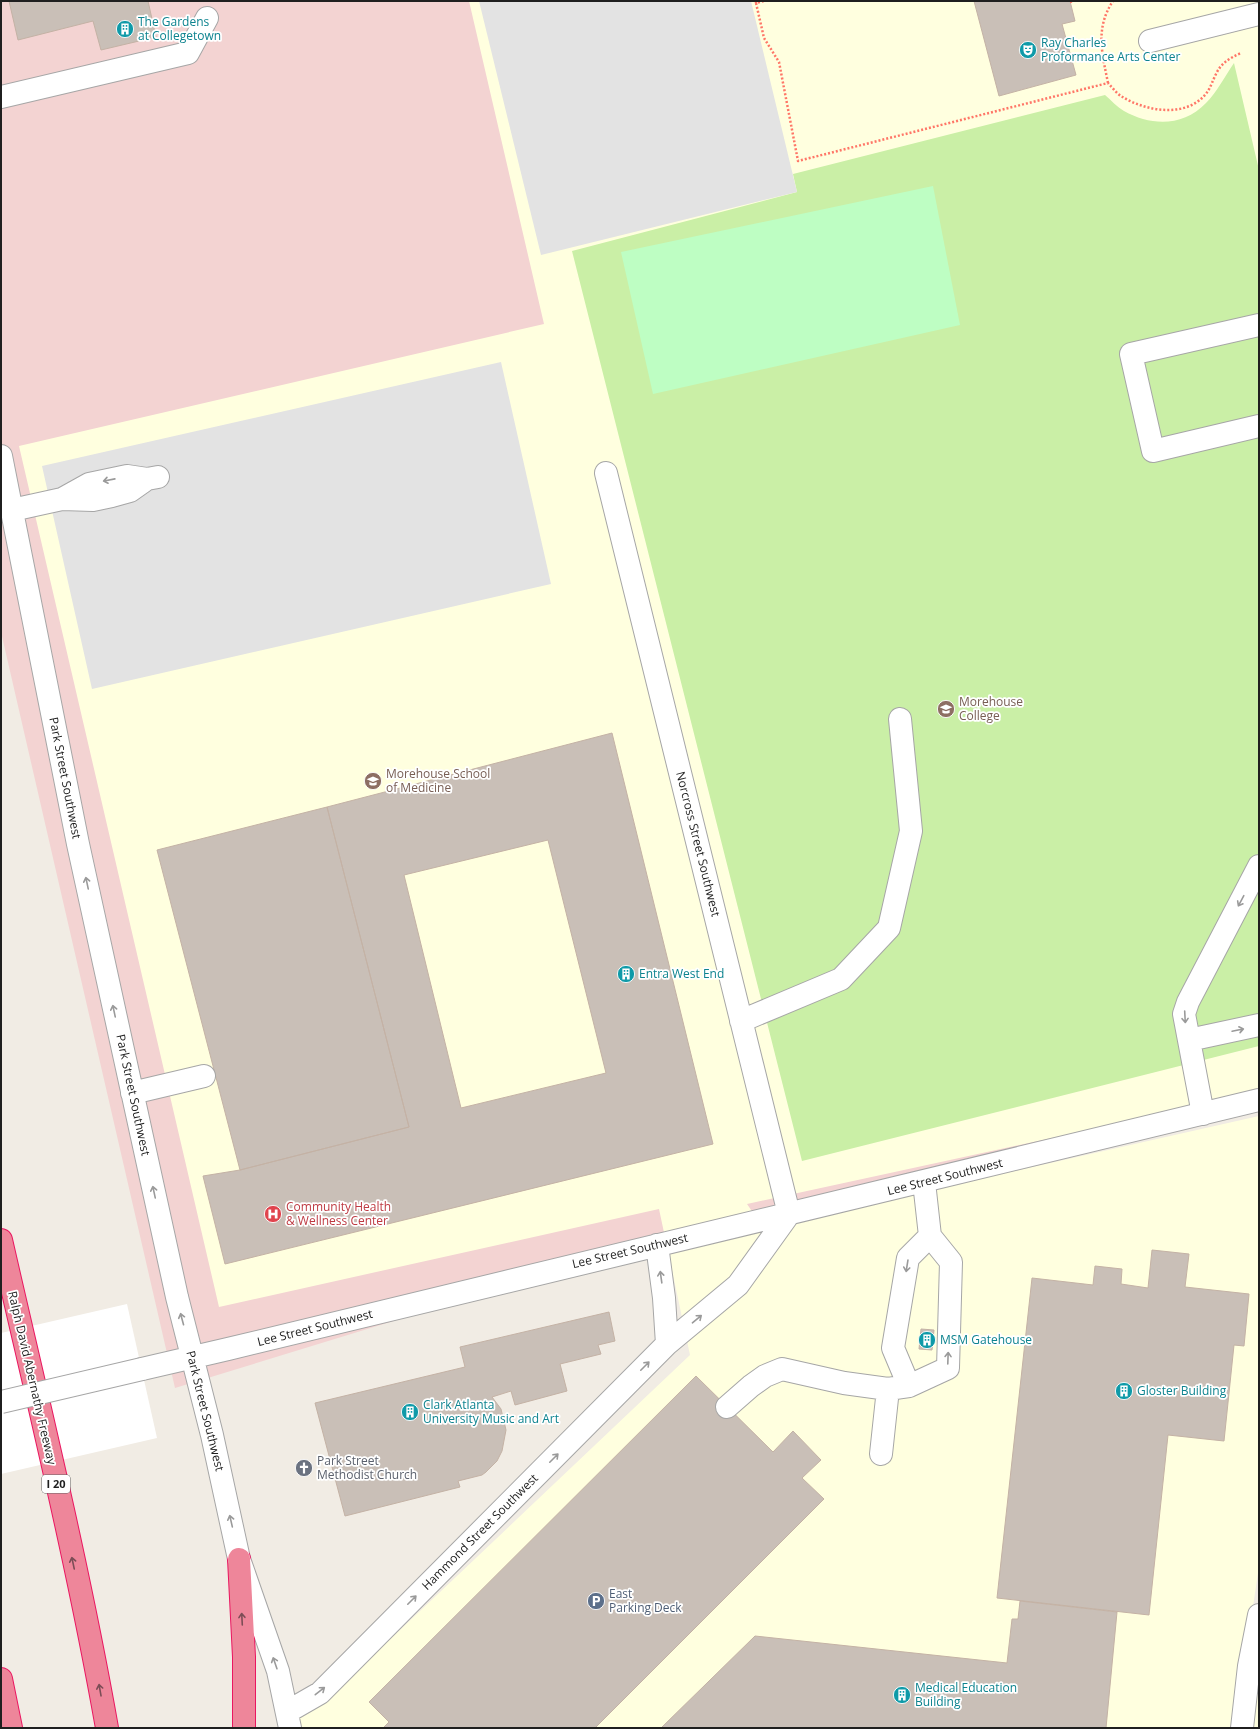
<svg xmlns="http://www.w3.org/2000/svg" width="1260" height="1729" font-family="'Open Sans',sans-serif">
	<rect width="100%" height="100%" fill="#f1ece4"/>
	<path fill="#f3d3d2" d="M1,1H1259V1083L560,1270L175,1388L1,632Z"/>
	<path fill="#ffffdf" d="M469,1H1259V1093L747,1204L778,1249L793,1221L1259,1116V1566L1235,1728H293L291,1717L325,1701L690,1355L659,1209L219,1307L19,446L544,324Z
		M1259,1649V1728H1248Z"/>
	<path fill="#caefa6" d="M1234,63L1259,170V1046L802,1161L572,251L797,192L793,174L1105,95C1111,100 1117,107 1124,111C1151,126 1183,127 1206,103C1217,92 1225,76 1234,63Z"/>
	<path fill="#befec3" d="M933,186L960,325L653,394L621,252Z"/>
	<path fill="#e3e3e3" d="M479,1H751L797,192L541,255Z
		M501,362L551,584L92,689L42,466Z"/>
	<path fill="#fff" d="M127,1304L157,1438L1,1474V1333Z"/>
	<path fill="#c9bfb7" stroke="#c4b2a5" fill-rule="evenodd" d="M9,1H148L156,37L101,50L93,21L18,40Z
		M974,1H1070L1075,21L1062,24L1076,75L999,96Z
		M612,733L713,1144L225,1264L203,1176L240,1170L409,1127L327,807ZM548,840L606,1073L461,1108L404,875Z
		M327,807L409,1127L240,1170L157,850Z
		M1152,1250L1189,1254L1185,1287L1249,1294L1244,1346L1234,1345L1224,1441L1168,1435L1149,1615L997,1598L1032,1278L1093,1285L1095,1266L1122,1269L1121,1284L1148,1288Z
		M609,1312L615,1341L598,1345L601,1354L560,1364L567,1391L515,1405L511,1391L492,1397L501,1409L506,1430L502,1451L497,1461L486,1472L482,1475L458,1481L460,1487L345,1516L315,1403L465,1367L460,1347Z
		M921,1329L934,1330L932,1350L919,1349Z
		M696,1376L773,1452L793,1431L821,1460L802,1478L824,1499L595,1728H383L389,1722L369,1702Z
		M1020,1601L1117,1612L1106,1728H661L755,1636L1007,1663L1012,1619H1018Z"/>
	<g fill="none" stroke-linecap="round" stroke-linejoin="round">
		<defs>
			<path id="minor" d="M1150,41L1259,14
				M1,97L188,53L207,18
				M1259,325L1131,354L1153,451L1259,426
				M1,456L78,844L177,1297L212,1435L239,1559L278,1671L290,1728
				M606,473L789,1214
				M62,499L93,500L112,496L130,491L147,479
				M12,510L62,499L89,484L127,476L147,479L158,477
				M741,1021L841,979L889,928L911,831L900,719
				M1189,1040L1259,1025
				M132,1093L204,1076
				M1203,1114L1184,1014L1188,1002L1259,866
				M657,1245L664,1298L667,1344
				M142,1369L228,1349L1259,1100
				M909,1386L893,1348L908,1258L930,1236
				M727,1407L751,1386L765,1376L782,1369L844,1383L888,1389L909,1386L948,1368L951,1262L930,1236L924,1182
				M881,1454L888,1389
				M287,1712L320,1693L667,1344L738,1285L789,1214
				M1242,1728L1249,1666L1259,1615"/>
			<path id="highway" d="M1,1240C38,1402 78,1564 107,1728
				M239,1559L244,1657V1728
				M1,1679L11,1728"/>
		</defs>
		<use href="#minor" stroke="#a6a6a6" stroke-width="24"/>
		<use href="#highway" stroke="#ea1660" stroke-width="24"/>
		<path stroke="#ff7667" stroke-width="2.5" stroke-dasharray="2 2" stroke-linecap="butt" d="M756,1V3L764,1
			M1070,2L1073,1
			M756,3L764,38L779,62L798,161L1108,83C1112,87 1116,93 1121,96C1146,112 1189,119 1208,91C1211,86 1213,80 1216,74C1221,63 1230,58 1241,53
			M1108,83C1102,53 1095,28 1113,1"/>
		<use href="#minor" stroke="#fff" stroke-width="22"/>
		<use href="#highway" stroke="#ee869a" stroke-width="22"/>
		<defs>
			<path id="minor-bridge" d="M1,1402L142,1369"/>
		</defs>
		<use href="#minor-bridge" stroke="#a6a6a6" stroke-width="24" stroke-linecap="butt"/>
		<use href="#minor-bridge" stroke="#fff" stroke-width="22"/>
	</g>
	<defs><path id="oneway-shaft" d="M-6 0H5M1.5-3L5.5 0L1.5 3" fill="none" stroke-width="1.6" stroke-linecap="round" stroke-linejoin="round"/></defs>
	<g stroke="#9a9a9a">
		<use href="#oneway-shaft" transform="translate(109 480) rotate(169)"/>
		<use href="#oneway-shaft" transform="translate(87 883) rotate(-102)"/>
		<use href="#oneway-shaft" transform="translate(1241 901) rotate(118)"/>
		<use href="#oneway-shaft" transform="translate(114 1011) rotate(-102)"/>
		<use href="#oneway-shaft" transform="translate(1185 1017) rotate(87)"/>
		<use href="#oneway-shaft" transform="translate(1238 1030) rotate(-12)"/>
		<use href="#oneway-shaft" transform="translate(154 1192) rotate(-102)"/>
		<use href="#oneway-shaft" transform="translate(907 1266) rotate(99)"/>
		<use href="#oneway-shaft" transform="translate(661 1277) rotate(-98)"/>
		<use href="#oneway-shaft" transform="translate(182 1319) rotate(-105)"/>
		<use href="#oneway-shaft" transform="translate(697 1319) rotate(-40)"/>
		<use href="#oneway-shaft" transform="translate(948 1358) rotate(-88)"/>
		<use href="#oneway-shaft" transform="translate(645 1366) rotate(-45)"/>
		<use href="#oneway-shaft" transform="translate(554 1458) rotate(-45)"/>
		<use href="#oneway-shaft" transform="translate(231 1521) rotate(-103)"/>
		<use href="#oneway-shaft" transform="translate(412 1600) rotate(-45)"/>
		<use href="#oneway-shaft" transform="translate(275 1663) rotate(-109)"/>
		<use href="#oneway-shaft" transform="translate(320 1691) rotate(-38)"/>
	</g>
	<g stroke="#7c4d56">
		<use href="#oneway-shaft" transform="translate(73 1563) rotate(-102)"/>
		<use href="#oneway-shaft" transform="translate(242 1619) rotate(-93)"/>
		<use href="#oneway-shaft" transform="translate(100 1690) rotate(-100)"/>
	</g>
	<defs>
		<symbol id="building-disc" viewBox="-11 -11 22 22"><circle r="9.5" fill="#0f9aa8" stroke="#fff"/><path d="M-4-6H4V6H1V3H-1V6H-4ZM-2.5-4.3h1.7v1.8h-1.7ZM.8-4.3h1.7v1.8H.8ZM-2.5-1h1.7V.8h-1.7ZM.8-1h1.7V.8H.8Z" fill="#fff"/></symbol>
		<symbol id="theatre-disc" viewBox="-11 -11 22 22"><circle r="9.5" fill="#0f9aa8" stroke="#fff"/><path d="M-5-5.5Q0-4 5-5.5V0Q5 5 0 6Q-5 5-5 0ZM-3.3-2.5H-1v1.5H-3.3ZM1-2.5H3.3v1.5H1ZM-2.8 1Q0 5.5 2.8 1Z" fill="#fff"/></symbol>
		<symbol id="university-disc" viewBox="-11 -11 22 22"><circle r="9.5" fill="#8d6e63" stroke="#fff"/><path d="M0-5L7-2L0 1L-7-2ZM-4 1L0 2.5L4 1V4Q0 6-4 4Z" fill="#fff"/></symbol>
		<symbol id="hospital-disc" viewBox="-11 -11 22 22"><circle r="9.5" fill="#e0444e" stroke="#fff"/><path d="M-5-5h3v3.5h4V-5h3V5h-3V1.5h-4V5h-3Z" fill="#fff"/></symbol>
		<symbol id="church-disc" viewBox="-11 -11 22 22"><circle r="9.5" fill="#6b7280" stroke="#fff"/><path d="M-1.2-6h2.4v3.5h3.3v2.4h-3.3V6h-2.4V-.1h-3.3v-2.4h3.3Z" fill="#fff"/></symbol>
		<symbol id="parking-disc" viewBox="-11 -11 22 22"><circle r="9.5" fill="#5c6f8a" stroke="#fff"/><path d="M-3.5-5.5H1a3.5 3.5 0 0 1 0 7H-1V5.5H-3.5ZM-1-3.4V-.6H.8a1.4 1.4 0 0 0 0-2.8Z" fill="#fff"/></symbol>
	</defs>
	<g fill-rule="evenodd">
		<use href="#building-disc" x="115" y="19" width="20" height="20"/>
		<use href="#theatre-disc" x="1018" y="40" width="20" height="20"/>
		<use href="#university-disc" x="936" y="699" width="20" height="20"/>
		<use href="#university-disc" x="363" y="771" width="20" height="20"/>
		<use href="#building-disc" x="616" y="964" width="20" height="20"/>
		<use href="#hospital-disc" x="263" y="1204" width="20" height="20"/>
		<use href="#building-disc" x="917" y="1330" width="20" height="20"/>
		<use href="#building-disc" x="1114" y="1381" width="20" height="20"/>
		<use href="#building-disc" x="400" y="1402" width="20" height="20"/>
		<use href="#church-disc" x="294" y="1458" width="20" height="20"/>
		<use href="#parking-disc" x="586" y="1591" width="20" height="20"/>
		<use href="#building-disc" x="892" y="1685" width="20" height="20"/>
	</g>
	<g text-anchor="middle" stroke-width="3.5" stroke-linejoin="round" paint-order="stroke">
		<rect fill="#fff" stroke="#626262" stroke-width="1" x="42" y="1475" width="28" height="18" rx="3"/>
		<g font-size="11" font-weight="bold" fill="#1f1f1f">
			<text x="56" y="1488">I 20</text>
		</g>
		<g font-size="12" fill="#0d838f" stroke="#fff" text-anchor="start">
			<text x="138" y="26">The Gardens<tspan x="138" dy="14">at Collegetown</tspan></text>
			<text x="1041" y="47">Ray Charles<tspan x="1041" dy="14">Proformance Arts Center</tspan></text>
			<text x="639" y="978">Entra West End</text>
			<text x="940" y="1344">MSM Gatehouse</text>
			<text x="1137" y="1395">Gloster Building</text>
			<text x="423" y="1409">Clark Atlanta<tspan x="423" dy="14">University Music and Art</tspan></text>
			<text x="915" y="1692">Medical Education<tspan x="915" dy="14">Building</tspan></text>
		</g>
		<g font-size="12" fill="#785e54" stroke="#fff" text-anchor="start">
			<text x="959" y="706">Morehouse<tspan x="959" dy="14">College</tspan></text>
			<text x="386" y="778">Morehouse School<tspan x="386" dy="14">of Medicine</tspan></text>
		</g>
		<g font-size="12" fill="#1f1f1f" stroke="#fff">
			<text transform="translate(65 778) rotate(79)" y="4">Park Street Southwest</text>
			<text transform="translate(698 844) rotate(76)" y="4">Norcross Street Southwest</text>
			<text transform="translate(133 1095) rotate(78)" y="4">Park Street Southwest</text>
			<text transform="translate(945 1177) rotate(-14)" y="4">Lee Street Southwest</text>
			<text transform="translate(630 1251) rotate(-13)" y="4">Lee Street Southwest</text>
			<text transform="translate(315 1328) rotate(-14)" y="4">Lee Street Southwest</text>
			<text transform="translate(32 1378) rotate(77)" y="4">Ralph David Abernathy Freeway</text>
			<text transform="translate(205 1411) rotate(76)" y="4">Park Street Southwest</text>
			<text transform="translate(480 1532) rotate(-45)" y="4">Hammond Street Southwest</text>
		</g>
		<g font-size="12" fill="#be3a42" stroke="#fff" text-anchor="start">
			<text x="286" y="1211">Community Health<tspan x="286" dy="14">&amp; Wellness Center</tspan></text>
		</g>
		<g font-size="12" fill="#5b616d" stroke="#fff" text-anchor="start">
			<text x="317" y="1465">Park Street<tspan x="317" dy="14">Methodist Church</tspan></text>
		</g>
		<g font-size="12" fill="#4e5e75" stroke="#fff" text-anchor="start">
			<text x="609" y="1598">East<tspan x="609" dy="14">Parking Deck</tspan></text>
		</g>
	</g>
	<rect width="1260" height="1729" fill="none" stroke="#1f1f1f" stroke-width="4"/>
</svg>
